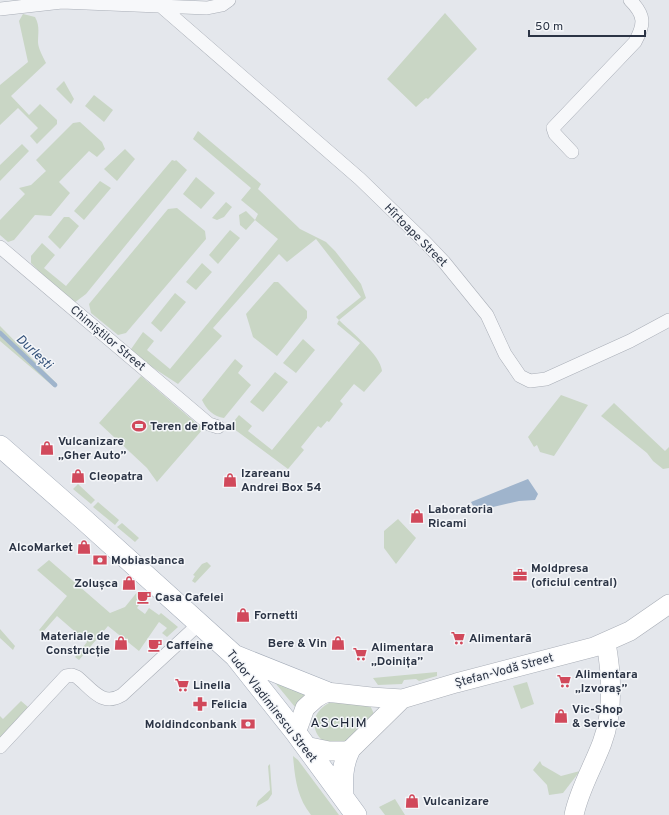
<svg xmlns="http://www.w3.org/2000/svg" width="669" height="815" font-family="Overpass,sans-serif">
	<rect width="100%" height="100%" fill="#e4e7ec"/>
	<path fill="#c9d6c5" d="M445,13L477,49L428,99L426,98L416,107L387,79Z
		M23,14L35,17C40,26 38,32 38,42C38,48 43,57 46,63L11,96L29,115L40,104L57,120V124L37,144L30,136L38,128L18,108L0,125V85L28,62L19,21Z
		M64,81L74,99L71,104L56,89Z
		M94,95L113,110L104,122L85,106Z
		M80,122L102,142L105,149L97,157L89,151L59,182L70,193L51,216L35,215L14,240L8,242L0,235V220L25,194L19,188L31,185L46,171L36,160L73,123Z
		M198,131L261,184L258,189L300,229L326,242L335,251L361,284L366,298L339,320C350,331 381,355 382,371L364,392L354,384L340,401L343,404L329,422L327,421L321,428L318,426L301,447L304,450L288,469L230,426L239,415L252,426L248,431L272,450L360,343L337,324L339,320L336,317L361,297L316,239L287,262L279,254L213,328L222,336L178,384L129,352L143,332L154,341L147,350L170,369L278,239L255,220L246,230L240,225L239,215L246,211L255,220L258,214L241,200L251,188L193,139Z
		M22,144L29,151L0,181V165Z
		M125,149L135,159L117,181L104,169Z
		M172,160L175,161L176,160L187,170L86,294L74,303L60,293L31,263V256L42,243L55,255L44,268L66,286Z
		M196,177L215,193L201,209L183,194Z
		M100,181L111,188L84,220L74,211Z
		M226,202L232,207L224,217L217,220L212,218Z
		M177,208L205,231L206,239L126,333L118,335L91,313L89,304L168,209Z
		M64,217H69L79,226L60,249L48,237Z
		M230,230L240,238L218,264L209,255Z
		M202,263L212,272L196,290L186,282Z
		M274,282H278L307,311V318L277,356L253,337L246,314Z
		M175,293L186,302L161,332L151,323Z
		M0,326L57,384L54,387L0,341Z
		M303,339L315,350L296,373L283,363Z
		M235,359L243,366L238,373L251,385L224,418C214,417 206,409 202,400Z
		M275,372L288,382L263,412L250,402Z
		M141,376L203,429L157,482L147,468L99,423Z
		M561,395L588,405L554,456L540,452L537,445L534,447L528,437Z
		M614,403L665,451L669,447V468L663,469L653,461L647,453L601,416Z
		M78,484L95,500L91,504L73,489Z
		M98,502L119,520L115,525L93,507Z
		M398,519L416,538L396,564L384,548V531Z
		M122,523L139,538L135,542L117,527Z
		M49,560L110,613L125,607L138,591L145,601L143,603L141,602L137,608L145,614L149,608L159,615L161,613L178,627L167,637L162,633L167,628L159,622L139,651L108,626L79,660L75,657L87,642L57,616L42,633L39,630L67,596L37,570Z
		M207,562L211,566L195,583L192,581L195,576L193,575L202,564Z
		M0,629L15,646L13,650L0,638Z
		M437,672V676L419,681L416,679L404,680L402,684L378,685L373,678Z
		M272,679L310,691L298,710L295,707Z
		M527,682L534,704L521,709L513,686Z
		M21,701L28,707L0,739V716L3,719Z
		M329,703H369L374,714L344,742H324C309,729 312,712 329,703Z
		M293,756L298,760L339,815H311C297,797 295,779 293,756Z
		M540,761L542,765L561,776L580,771L563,793L549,795L547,785L533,770Z
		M270,764L272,794L268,800L256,807L258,801L270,790L268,766Z
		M395,799L405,815H385L379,807Z"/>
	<path fill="#9fb4cc" d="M528,479L538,494L535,500L519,501L476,511L471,502Z"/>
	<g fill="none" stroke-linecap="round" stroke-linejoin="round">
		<path stroke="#9fb4cc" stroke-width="4.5" d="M0,333L55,385"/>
		<defs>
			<path id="street" d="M162,7L360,179L425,242L444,262L487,315L505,354L520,376L530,381L546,379L630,341L669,320
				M0,9L62,2L207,8L222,5L229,0
				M572,152L555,134L553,128L635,42C645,24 645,15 630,0
				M0,247L209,424L218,427
				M0,747L66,676L72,675L77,677C92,689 102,707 122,695L200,623"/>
			<path id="secondary" d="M296,733L305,708L316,698L326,692L371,697L402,699L456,683L594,647L630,631L669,604
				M305,746L329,751H349L402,699
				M574,815C579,790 593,767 602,743C614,711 612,676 606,643"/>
			<path id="primary" d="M0,446L81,517L235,656L296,733L356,815
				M236,656L326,692
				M343,796C342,780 342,766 349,751"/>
		</defs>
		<use href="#street" stroke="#a9aeb7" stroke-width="14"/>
		<use href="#secondary" stroke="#a9aeb7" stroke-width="20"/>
		<use href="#primary" stroke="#a3abb8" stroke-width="22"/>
		<use href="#street" stroke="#f7f8fa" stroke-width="13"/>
		<use href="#secondary" stroke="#fff" stroke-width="19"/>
		<use href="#primary" stroke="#fff" stroke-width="21"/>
	</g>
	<defs>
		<symbol id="stadium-bare" viewBox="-9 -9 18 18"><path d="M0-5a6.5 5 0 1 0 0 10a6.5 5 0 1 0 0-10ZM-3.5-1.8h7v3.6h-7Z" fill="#d1495b" stroke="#f4f6f9" stroke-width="2.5" paint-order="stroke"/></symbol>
		<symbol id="shop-bare" viewBox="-9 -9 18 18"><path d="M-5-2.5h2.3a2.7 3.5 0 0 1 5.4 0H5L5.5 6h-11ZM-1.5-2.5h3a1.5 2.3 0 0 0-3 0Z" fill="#d1495b" stroke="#f4f6f9" stroke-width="2.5" paint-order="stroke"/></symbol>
		<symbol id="bank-bare" viewBox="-9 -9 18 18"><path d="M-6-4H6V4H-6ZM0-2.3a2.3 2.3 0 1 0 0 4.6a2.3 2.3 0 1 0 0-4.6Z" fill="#d1495b" stroke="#f4f6f9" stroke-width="2.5" paint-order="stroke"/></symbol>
		<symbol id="office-bare" viewBox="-9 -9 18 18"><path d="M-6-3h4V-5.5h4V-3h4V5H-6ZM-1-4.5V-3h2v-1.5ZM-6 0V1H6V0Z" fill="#d1495b" stroke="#f4f6f9" stroke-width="2.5" paint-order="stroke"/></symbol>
		<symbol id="cafe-bare" viewBox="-9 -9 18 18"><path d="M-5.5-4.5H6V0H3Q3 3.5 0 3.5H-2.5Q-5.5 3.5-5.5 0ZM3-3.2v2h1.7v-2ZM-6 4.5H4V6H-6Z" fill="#d1495b" stroke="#f4f6f9" stroke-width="2.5" paint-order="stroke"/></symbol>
		<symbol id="supermarket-bare" viewBox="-9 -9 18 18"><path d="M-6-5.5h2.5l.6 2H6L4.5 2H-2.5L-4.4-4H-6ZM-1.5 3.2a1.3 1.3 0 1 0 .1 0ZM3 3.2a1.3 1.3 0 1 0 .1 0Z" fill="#d1495b" stroke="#f4f6f9" stroke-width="2.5" paint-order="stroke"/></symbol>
		<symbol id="pharmacy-bare" viewBox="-9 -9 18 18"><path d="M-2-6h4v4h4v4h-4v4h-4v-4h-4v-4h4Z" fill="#d1495b" stroke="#f4f6f9" stroke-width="2.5" paint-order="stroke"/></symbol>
	</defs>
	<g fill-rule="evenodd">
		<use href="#stadium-bare" x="129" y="416" width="20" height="20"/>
		<use href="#shop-bare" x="37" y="438" width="20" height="20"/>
		<use href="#shop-bare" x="68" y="466" width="20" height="20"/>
		<use href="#shop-bare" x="220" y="470" width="20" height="20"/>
		<use href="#shop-bare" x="407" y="506" width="20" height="20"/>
		<use href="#shop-bare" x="74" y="537" width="20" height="20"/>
		<use href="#bank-bare" x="90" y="550" width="20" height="20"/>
		<use href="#office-bare" x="510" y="565" width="20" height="20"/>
		<use href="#shop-bare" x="119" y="573" width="20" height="20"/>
		<use href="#cafe-bare" x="134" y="587" width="20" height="20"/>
		<use href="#shop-bare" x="233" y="605" width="20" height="20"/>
		<use href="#supermarket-bare" x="448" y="628" width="20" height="20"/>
		<use href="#shop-bare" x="111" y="633" width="20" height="20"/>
		<use href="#shop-bare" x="328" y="633" width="20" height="20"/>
		<use href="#cafe-bare" x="145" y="635" width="20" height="20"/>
		<use href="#supermarket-bare" x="350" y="644" width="20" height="20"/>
		<use href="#supermarket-bare" x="554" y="671" width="20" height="20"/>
		<use href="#supermarket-bare" x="172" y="675" width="20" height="20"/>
		<use href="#pharmacy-bare" x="190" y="694" width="20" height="20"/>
		<use href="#shop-bare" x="551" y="706" width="20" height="20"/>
		<use href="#bank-bare" x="238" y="714" width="20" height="20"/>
		<use href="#shop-bare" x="402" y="791" width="20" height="20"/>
	</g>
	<g text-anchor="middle" stroke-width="3" stroke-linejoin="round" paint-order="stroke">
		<g font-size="12" fill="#2b3445" stroke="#f4f6f9">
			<text transform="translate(416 235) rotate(45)" y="4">Hîrtoape Street</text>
			<text transform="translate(108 338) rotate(40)" y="4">Chimiștilor Street</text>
			<text transform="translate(504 670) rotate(-15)" y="4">Ștefan-Vodă Street</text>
			<text transform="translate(272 706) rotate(52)" y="4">Tudor Vladimirescu Street</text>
		</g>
		<g font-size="12" font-weight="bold" fill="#2b3445" stroke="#f4f6f9" text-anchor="start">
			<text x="150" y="430">Teren de Fotbal</text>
			<text x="58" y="445">Vulcanizare<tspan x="58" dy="14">„Gher Auto”</tspan></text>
			<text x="241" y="477">Izareanu<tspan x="241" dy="14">Andrei Box 54</tspan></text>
			<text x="89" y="480">Cleopatra</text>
			<text x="428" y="513">Laboratoria<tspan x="428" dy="14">Ricami</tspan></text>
			<text x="73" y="551" text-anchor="end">AlcoMarket</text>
			<text x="111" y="564">Mobiasbanca</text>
			<text x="531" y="572">Moldpresa<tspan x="531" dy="14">(oficiul central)</tspan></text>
			<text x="118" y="587" text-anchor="end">Zolușca</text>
			<text x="155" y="601">Casa Cafelei</text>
			<text x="254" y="619">Fornetti</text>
			<text x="110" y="640" text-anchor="end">Materiale de<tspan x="110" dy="14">Construcție</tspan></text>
			<text x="469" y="642">Alimentară</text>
			<text x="327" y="647" text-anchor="end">Bere &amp; Vin</text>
			<text x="166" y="649">Caffeine</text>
			<text x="371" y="651">Alimentara<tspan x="371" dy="14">„Doinița”</tspan></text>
			<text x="575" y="678">Alimentara<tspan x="575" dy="14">„Izvoraș”</tspan></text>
			<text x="193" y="689">Linella</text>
			<text x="211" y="708">Felicia</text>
			<text x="572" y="713">Vic-Shop<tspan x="572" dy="14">&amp; Service</tspan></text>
			<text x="237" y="728" text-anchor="end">Moldindconbank</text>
			<text x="423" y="805">Vulcanizare</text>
		</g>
		<g font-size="13" font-style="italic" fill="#34527a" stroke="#f4f6f9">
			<text transform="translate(35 351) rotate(43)" y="5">Durlești</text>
		</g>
		<g font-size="14" letter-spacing="1" fill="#1d2536" stroke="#f4f6f9">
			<text x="339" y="727">ASCHIM</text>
		</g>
	</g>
	<path d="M529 30v6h116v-6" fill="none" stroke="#2b3445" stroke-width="2"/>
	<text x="535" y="30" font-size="12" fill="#2b3445" stroke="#f4f6f9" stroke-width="3" paint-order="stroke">50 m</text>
</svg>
